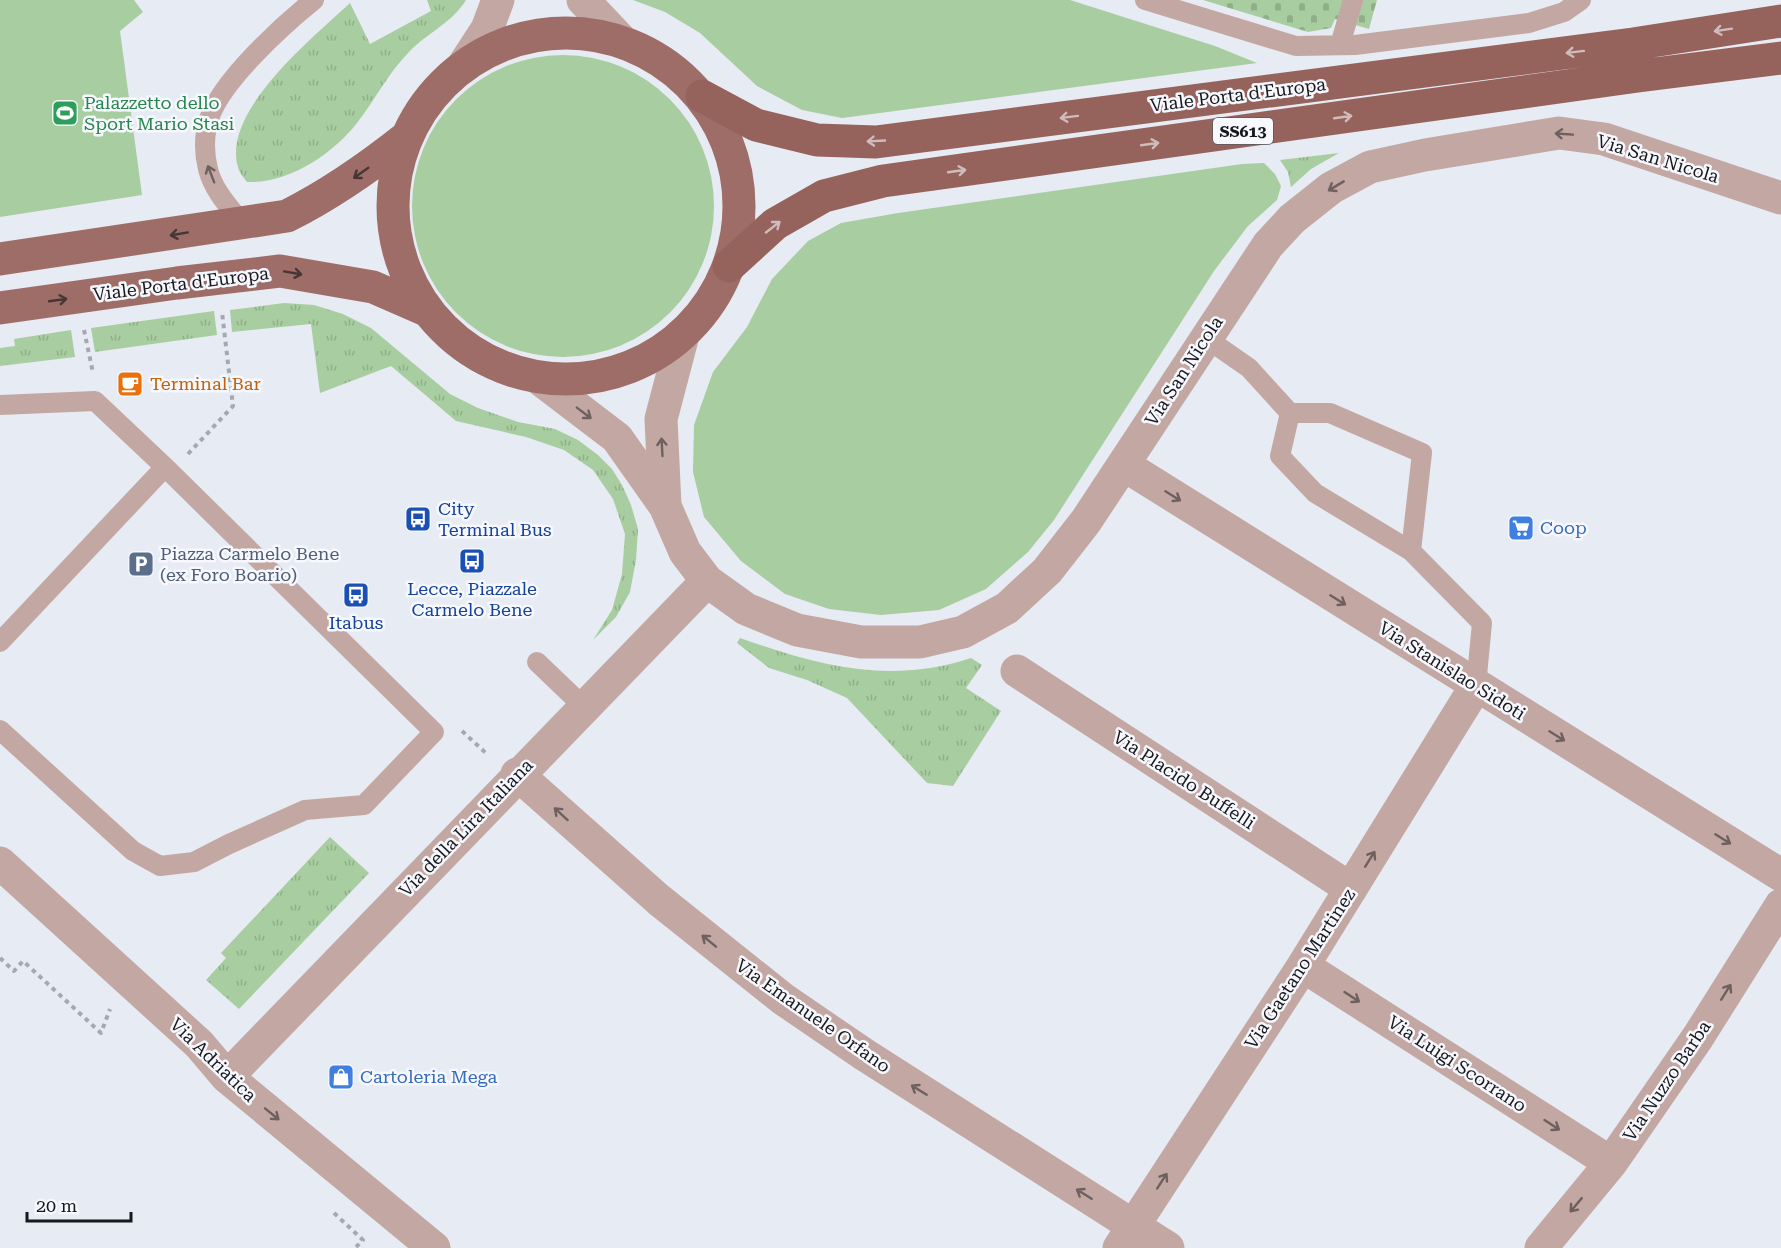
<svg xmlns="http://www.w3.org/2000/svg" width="1781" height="1248" font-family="'Roboto Serif',serif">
	<defs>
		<pattern id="grass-tufts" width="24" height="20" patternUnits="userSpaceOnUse" patternTransform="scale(1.5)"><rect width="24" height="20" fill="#a8cda0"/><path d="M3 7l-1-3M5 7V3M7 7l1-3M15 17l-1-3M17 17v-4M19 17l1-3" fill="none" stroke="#90af89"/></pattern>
		<pattern id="cemetery-stones" width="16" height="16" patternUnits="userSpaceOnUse" patternTransform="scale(1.5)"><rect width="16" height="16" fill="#a8cda0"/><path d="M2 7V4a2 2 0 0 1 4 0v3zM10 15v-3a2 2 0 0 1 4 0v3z" fill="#90af89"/></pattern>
	</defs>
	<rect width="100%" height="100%" fill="#e7ebf4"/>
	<path fill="url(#grass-tufts)" d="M427,0H466C452,23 427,33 409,52C388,73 375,100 357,123C333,154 288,184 247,182C244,178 239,172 238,167C221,111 315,36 350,3L370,44L431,11Z
		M1339,153L1311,169L1291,187L1288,172L1280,160Z
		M284,303L314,305L343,314L371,328L450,394L478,408L518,422L555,429L578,440L598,455L612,469L622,485L631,505L638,529L636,560L630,592L616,617L593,640L612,610L622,574L625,534L613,499L593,470L564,450L526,437L456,421L391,366L320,393L311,324L232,332L230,310Z
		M214,311L217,335L95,352L91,328Z
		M71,330L75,357L0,366V348L15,346L14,339Z
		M740,638C819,666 889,685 971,658L982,665L966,688L1001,711L953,786L927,783L847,698L807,680L769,668L737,643Z
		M330,837L369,873L239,1009L206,980L226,958L221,953Z"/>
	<path fill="url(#cemetery-stones)" d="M1203,0H1377L1369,29L1335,19L1331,28L1308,32Z"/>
	<path fill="#a8cda0" d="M0,0H134L143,12L120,31L142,195L0,217Z
		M633,0H1070L1215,46L1257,63L842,118L802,110L757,86L700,33L665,12Z
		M412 206a151 151 0 1 1 302 0a151 151 0 1 1-302 0Z
		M1264,163L1275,174L1281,186L1277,200L1248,226L1214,271L1054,520L1028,552L986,589L939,610L881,615L829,609L785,594L741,561L704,517L693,472L694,425L713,372L747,327L772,279L808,241L841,223L898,213L1242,164Z"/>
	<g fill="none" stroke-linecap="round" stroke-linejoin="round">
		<path stroke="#a5a8af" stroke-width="4" stroke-dasharray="4.5 4.5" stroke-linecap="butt" d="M84,330L93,373
			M188,454L233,406L222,312
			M462,731L488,755
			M0,958L14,971L23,961L101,1033L110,1009
			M334,1213L363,1240L355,1248"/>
		<path stroke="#c3a7a3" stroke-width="20" d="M1145,0L1296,46L1355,45L1529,23L1564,12L1581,0
			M1340,45L1353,0
			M242,223C229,207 213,190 208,169C204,153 204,135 209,119C221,81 283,25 314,0
			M1206,338L1249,368L1290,413L1280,456L1315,493L1411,551L1482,623L1476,686
			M0,405L95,401L165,467L434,732L364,805L305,810L229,844L194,862L160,866L133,851L0,730
			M1290,413H1330L1422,453L1411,551
			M0,642L165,467
			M537,662L584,707"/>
		<path stroke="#c3a7a3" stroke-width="33" d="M583,0L621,40
			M463,66L487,29L498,0
			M1124,465L1781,875
			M1017,671L1351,889
			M517,774L659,900L783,999L865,1055L1168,1248
			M1303,966L1611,1163
			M1119,1248L1303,966L1476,686
			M1541,1248L1611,1163L1698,1037L1781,905"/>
		<path stroke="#c3a7a3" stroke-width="33" d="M537,377L617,438L665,506L685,552L707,581L746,609L797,630L861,642H920L963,632L1007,608L1047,571L1086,521L1268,245L1292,219L1331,188L1370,167L1425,155L1559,133L1604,139L1781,198
			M665,506L661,419L683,335
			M0,863L199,1044L227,1077L434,1248
			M227,1077L707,581"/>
		<path stroke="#9e6d67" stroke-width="33" d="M393 206a173 173 0 1 1 346 0a173 173 0 1 1-346 0Z
			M0,259L287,216C331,194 368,168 407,137
			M0,308L177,283L280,271L373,287L428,311"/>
		<path stroke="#96625c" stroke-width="33" d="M702,96L756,125L817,140L876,142L1633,44L1781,21
			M729,266L775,224L824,196L883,181L1638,76L1781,58"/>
	</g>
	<defs><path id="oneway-shaft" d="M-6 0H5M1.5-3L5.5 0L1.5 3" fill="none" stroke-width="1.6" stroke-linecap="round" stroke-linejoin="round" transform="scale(1.5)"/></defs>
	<g stroke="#d0bcbd">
		<use href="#oneway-shaft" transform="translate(1723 30) rotate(171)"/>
		<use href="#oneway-shaft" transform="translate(1575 52) rotate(173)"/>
		<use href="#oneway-shaft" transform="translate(1069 117) rotate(173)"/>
		<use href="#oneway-shaft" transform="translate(1343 117) rotate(-8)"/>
		<use href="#oneway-shaft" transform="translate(876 141) rotate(177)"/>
		<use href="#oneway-shaft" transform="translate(1150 144) rotate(-8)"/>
		<use href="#oneway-shaft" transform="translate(957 171) rotate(-8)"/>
		<use href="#oneway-shaft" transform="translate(773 227) rotate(-38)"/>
	</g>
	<g stroke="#6d605f">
		<use href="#oneway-shaft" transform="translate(1564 134) rotate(-176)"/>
		<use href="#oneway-shaft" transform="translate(211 174) rotate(-111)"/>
		<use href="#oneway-shaft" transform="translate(1336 186) rotate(149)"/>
		<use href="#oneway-shaft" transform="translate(584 413) rotate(37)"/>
		<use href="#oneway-shaft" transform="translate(662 447) rotate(-93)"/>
		<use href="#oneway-shaft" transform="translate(1173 496) rotate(32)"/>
		<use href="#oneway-shaft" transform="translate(1338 600) rotate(32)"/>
		<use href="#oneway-shaft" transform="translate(1557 736) rotate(32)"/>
		<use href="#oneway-shaft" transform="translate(561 814) rotate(-138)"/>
		<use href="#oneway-shaft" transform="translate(1723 839) rotate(32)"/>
		<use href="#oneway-shaft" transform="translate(1370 859) rotate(-58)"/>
		<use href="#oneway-shaft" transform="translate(709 941) rotate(-141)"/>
		<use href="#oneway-shaft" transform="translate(1726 992) rotate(-58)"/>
		<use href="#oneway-shaft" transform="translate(1352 997) rotate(33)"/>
		<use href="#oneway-shaft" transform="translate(919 1090) rotate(-148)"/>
		<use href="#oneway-shaft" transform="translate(272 1114) rotate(39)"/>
		<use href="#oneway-shaft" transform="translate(1552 1125) rotate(33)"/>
		<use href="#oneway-shaft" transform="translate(1162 1181) rotate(-57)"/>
		<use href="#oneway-shaft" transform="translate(1084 1194) rotate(-148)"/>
		<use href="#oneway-shaft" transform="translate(1576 1205) rotate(130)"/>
	</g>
	<g stroke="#463636">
		<use href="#oneway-shaft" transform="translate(361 173) rotate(145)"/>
		<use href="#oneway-shaft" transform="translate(179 234) rotate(170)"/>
		<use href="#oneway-shaft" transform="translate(293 273) rotate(10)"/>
		<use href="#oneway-shaft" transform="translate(58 300) rotate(-8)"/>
	</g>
	<defs>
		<symbol id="stadium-square" viewBox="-11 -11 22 22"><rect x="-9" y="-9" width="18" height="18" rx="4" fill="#2e9e5b" stroke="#f6f8fe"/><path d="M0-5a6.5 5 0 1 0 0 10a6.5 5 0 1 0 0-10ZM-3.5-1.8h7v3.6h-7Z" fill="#fff"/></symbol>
		<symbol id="cafe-square" viewBox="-11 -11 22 22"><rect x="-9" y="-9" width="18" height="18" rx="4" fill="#e8710a" stroke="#f6f8fe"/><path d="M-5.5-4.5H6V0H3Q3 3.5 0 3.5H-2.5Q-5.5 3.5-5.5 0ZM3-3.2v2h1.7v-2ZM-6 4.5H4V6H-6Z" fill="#fff"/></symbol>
		<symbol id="bus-square" viewBox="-11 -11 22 22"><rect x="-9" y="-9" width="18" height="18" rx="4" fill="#1a4fb4" stroke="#f6f8fe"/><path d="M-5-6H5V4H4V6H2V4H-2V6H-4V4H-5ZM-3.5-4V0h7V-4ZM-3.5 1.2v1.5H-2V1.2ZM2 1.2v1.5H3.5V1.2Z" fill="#fff"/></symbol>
		<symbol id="supermarket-square" viewBox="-11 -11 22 22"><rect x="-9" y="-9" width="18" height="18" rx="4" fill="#3f7fe0" stroke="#f6f8fe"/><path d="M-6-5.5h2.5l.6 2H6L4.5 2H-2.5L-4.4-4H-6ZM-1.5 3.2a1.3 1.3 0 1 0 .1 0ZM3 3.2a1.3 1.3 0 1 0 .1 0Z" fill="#fff"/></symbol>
		<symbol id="parking-square" viewBox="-11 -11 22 22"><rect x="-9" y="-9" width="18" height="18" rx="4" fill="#5c6f8a" stroke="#f6f8fe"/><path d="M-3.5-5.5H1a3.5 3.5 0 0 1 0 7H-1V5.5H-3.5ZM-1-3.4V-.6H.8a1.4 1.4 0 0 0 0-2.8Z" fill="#fff"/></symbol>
		<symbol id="shop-square" viewBox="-11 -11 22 22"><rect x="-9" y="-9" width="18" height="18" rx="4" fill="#3f7fe0" stroke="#f6f8fe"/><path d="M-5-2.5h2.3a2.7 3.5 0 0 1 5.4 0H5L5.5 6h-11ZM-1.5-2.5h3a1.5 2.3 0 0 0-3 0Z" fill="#fff"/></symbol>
	</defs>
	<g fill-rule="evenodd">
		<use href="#stadium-square" x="50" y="98" width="30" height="30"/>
		<use href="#cafe-square" x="115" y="369" width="30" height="30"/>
		<use href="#bus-square" x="403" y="504" width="30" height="30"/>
		<use href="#supermarket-square" x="1506" y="513" width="30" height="30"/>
		<use href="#bus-square" x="457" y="546" width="30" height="30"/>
		<use href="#parking-square" x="126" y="549" width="30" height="30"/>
		<use href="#bus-square" x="341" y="580" width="30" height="30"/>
		<use href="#shop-square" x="326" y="1062" width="30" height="30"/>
	</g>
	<g text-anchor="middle" stroke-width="5" stroke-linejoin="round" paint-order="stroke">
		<rect fill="#f6f8fe" stroke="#5a5b5f" stroke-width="1.5" x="1213" y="118" width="60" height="26" rx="4.5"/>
		<g font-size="16" font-weight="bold" fill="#17181b">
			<text x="1243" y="137">SS613</text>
		</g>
		<g font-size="18" fill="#17181b" stroke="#f6f8fe">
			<text transform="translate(1238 95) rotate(-7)" y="6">Viale Porta d'Europa</text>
			<text transform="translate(1658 159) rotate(17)" y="6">Via San Nicola</text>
			<text transform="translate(181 284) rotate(-7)" y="6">Viale Porta d'Europa</text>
			<text transform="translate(1184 371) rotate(-57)" y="6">Via San Nicola</text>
			<text transform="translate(1452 671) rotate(32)" y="6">Via Stanislao Sidoti</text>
			<text transform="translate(1184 780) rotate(33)" y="6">Via Placido Buffelli</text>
			<text transform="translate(466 828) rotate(-46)" y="6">Via della Lira Italiana</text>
			<text transform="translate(1300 969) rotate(-57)" y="6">Via Gaetano Martinez</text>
			<text transform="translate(813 1016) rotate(35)" y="6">Via Emanuele Orfano</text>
			<text transform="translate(213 1060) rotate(44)" y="6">Via Adriatica</text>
			<text transform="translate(1457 1064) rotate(33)" y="6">Via Luigi Scorrano</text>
			<text transform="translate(1667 1081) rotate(-56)" y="6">Via Nuzzo Barba</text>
		</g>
		<g font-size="18" fill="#27864d" stroke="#f6f8fe" text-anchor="start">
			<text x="84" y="109">Palazzetto dello<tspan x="84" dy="21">Sport Mario Stasi</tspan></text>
		</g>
		<g font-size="18" fill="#c56008" stroke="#f6f8fe" text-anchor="start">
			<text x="150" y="390">Terminal Bar</text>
		</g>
		<g font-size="18" fill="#164399" stroke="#f6f8fe">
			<text x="438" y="515" text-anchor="start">City<tspan x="438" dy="21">Terminal Bus</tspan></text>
			<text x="472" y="595">Lecce, Piazzale<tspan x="472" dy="21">Carmelo Bene</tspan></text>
			<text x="356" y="629">Itabus</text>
		</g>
		<g font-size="18" fill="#366cbe" stroke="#f6f8fe" text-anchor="start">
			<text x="1540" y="534">Coop</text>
			<text x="360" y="1083">Cartoleria Mega</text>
		</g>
		<g font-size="18" fill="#4e5e75" stroke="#f6f8fe" text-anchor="start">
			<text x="160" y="560">Piazza Carmelo Bene<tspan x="160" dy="21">(ex Foro Boario)</tspan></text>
		</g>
	</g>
	<path d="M27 1212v9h104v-9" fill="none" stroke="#17181b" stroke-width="3"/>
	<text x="36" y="1212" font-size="18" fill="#17181b" stroke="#f6f8fe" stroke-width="4.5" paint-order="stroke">20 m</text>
</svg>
